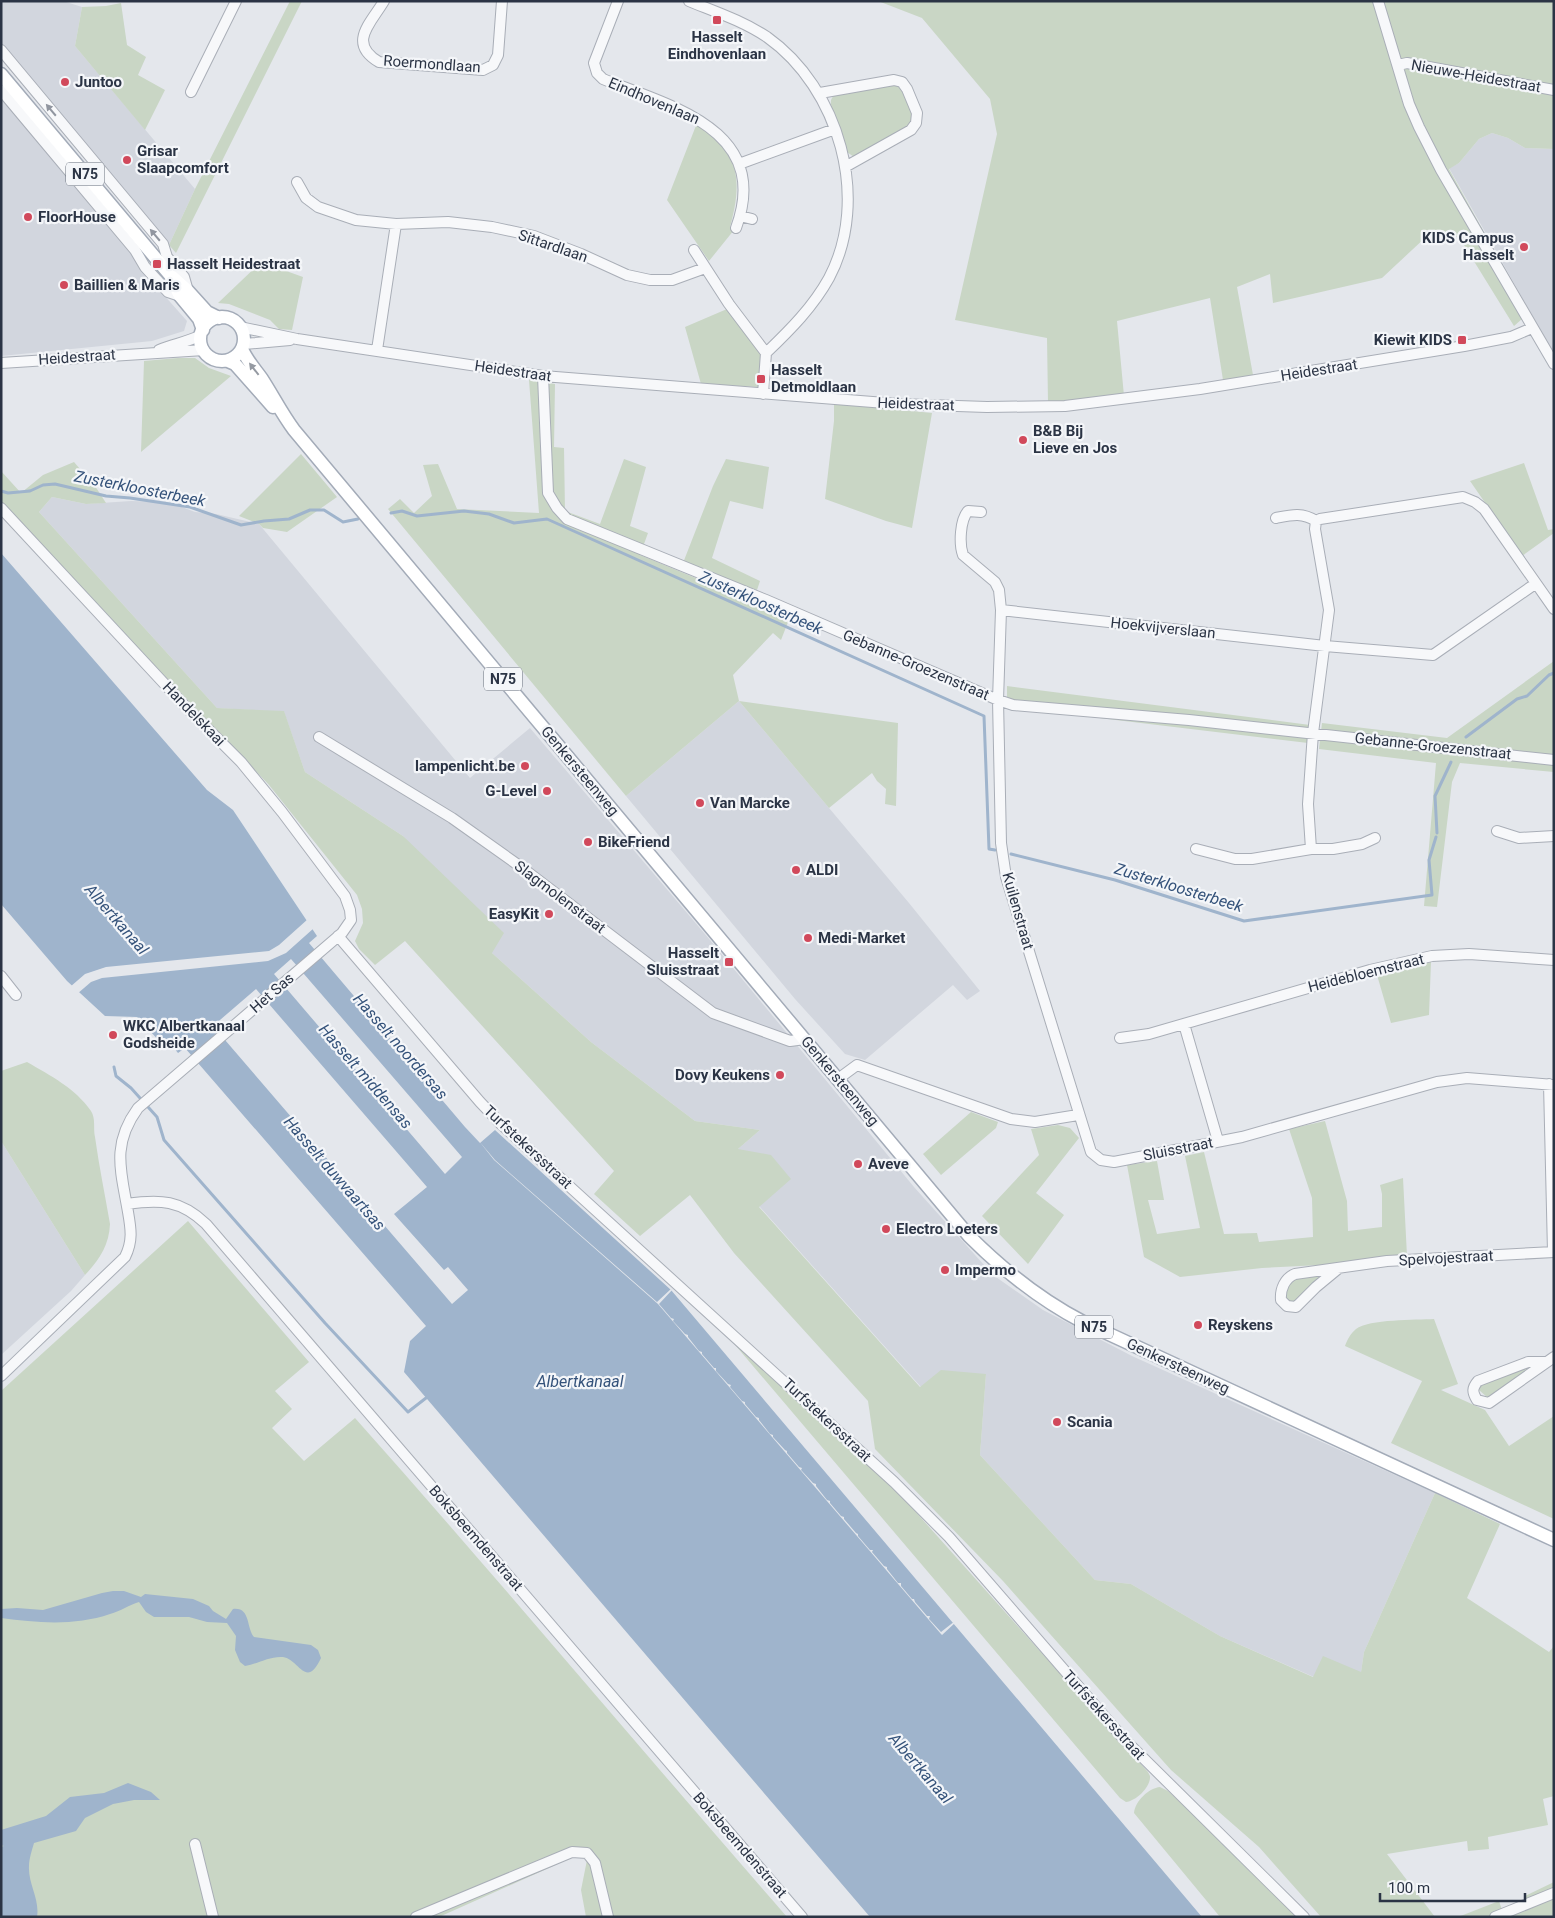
<svg xmlns="http://www.w3.org/2000/svg" width="1555" height="1918" font-family="Roboto,sans-serif">
	<rect width="100%" height="100%" fill="#e4e7ec"/>
	<path fill="#d2d6de" d="M1,1H63L82,7L75,46L195,189L169,245L1,45Z
		M1,94L137,257L147,276L187,321L184,331L152,341L1,356Z
		M1492,133L1508,138L1525,148L1554,149V354L1449,168L1459,163L1479,139Z
		M52,497L86,504L131,501L163,502L174,504L195,512L216,514L259,524L470,778L530,728L710,940L914,1187L993,1275L1043,1310L1132,1356L1435,1493L1364,1652L1361,1672L1314,1677L1220,1636L1131,1584L1095,1580L980,1455L986,1374L921,1387L759,1206L738,1149L760,1130L695,1121L591,1042L492,953L403,836L305,772L284,712L217,708L39,512Z
		M739,701L909,903L980,991L967,1000L953,985L865,1060L845,1054L795,999L626,796Z
		M1,1141L85,1275L71,1291L1,1355Z"/>
	<path fill="#c9d6c5" d="M290,1H302L176,253L169,245L195,189Z
		M878,1H1554V149L1525,148L1508,138L1492,133L1479,139L1459,163L1449,169L1529,313L1514,326L1459,237L1427,236L1382,278L1273,303L1270,274L1237,287L1253,375L1223,380L1210,298L1117,321L1124,396L1048,403L1047,338L955,320L997,134L990,99L922,18Z
		M121,3L127,45L146,57L138,75L165,90L145,130L75,46L82,7L106,6Z
		M894,84L900,85L914,115L912,125L854,157L847,152L832,109C830,102 830,98 836,94Z
		M697,123C706,131 716,138 723,147C743,170 737,201 730,227L734,230L709,261L667,200Z
		M261,262L303,277L292,330L279,329L270,320L229,304L218,303Z
		M727,309L762,356L758,387L701,384L685,327Z
		M178,358H195L209,368L231,376L141,452L144,361Z
		M529,380L555,384L554,447L564,448L565,511L600,524L624,459L646,467L630,526L648,533L640,555L790,617L781,640L773,633L733,675L739,701L898,723L896,806L885,804L886,789L877,781L872,773L829,808L739,701L626,796L388,509L400,499L414,513L432,496L423,465L438,464L457,509L539,513Z
		M834,403L932,413L912,528L886,521L825,499L834,421Z
		M301,454L337,497L287,532L263,528L259,524L239,516Z
		M726,459L769,467L763,509L730,501L712,558L760,581L757,590L683,563L713,486Z
		M74,462L97,489L106,503L86,504L52,497L39,512L217,708L284,711L305,772L403,836L504,933L492,953L591,1042L695,1121L760,1130L738,1149L771,1155L791,1179L759,1207L920,1387L941,1370L986,1374L980,1455L1095,1580L1131,1584L1220,1636L1313,1677L1323,1656L1361,1672L1364,1652L1435,1493L1500,1524L1467,1598L1549,1652L1554,1646V1796L1543,1799L1548,1825L1488,1837L1489,1849L1468,1851L1467,1841L1387,1854L1435,1917H1321L1259,1847L1171,1770L1003,1581L875,1449L868,1401L734,1253L690,1195L640,1236L594,1194L614,1171L405,941L375,965L359,949L355,941L363,923L362,909L357,895L269,785L40,546L1,502V471L21,493L43,475Z
		M1524,463L1548,530L1554,529V533L1522,556L1470,481Z
		M1554,661V772L1460,763L1452,782L1437,907L1424,906L1436,763L1319,749L1322,723L1447,738Z
		M1007,686L1310,725L1308,743L1007,707Z
		M1431,962L1429,1015L1391,1023L1377,975Z
		M27,1062C51,1076 75,1088 91,1111C96,1119 93,1128 95,1137C99,1166 105,1195 110,1224C109,1246 99,1260 85,1275L1,1141V1071Z
		M971,1112L998,1122L996,1128L941,1175L923,1154Z
		M1325,1121L1347,1201L1348,1231L1382,1227V1194L1380,1185L1403,1178L1407,1256H1384L1321,1265L1262,1268L1180,1277L1144,1257L1127,1165L1157,1161L1164,1200H1148L1157,1234L1200,1228L1185,1156L1204,1152L1224,1234L1257,1233L1259,1242L1313,1237L1312,1198L1289,1129Z
		M1058,1125L1070,1128L1079,1138L1036,1193L1064,1215L1028,1264L982,1216L1039,1155L1031,1129Z
		M188,1221L309,1362L275,1391L292,1409L272,1428L304,1461L355,1418C501,1582 642,1751 787,1917H586L581,1890L589,1850L439,1917H1V1391Z
		M1319,1276L1318,1279L1299,1299L1292,1303L1286,1300L1285,1291L1292,1279Z
		M1434,1319L1458,1384L1441,1390L1485,1410L1509,1446L1554,1416V1519L1391,1443L1422,1381L1345,1346C1347,1340 1351,1333 1356,1329C1369,1319 1416,1320 1434,1319Z
		M725,1333L874,1470L914,1510L1148,1772L1150,1776C1151,1787 1136,1801 1126,1802L1120,1798Z
		M1527,1365L1531,1369L1488,1398L1479,1390L1481,1384Z
		M1160,1787L1168,1791L1180,1802L1296,1917H1220L1134,1813C1135,1801 1149,1788 1160,1787Z
		M1554,1882V1917H1458L1499,1901L1504,1916L1530,1906L1525,1896Z"/>
	<path fill="#9fb4cc" fill-rule="evenodd" d="M1,553L207,790L233,810L317,936L309,943L465,1127L480,1143L495,1130L671,1290L1202,1917H870L404,1372L410,1341L426,1326L185,1048L178,1053L169,1042L162,1044L137,1017L105,1016L67,981L1,904ZM291,959L462,1157L445,1174L274,974ZM256,989L427,1187L394,1214L444,1270L448,1267L468,1290L452,1304L213,1026Z
		M113,1591H124L141,1597L145,1594L193,1599L209,1606L213,1611L226,1619L233,1609C251,1607 246,1628 254,1637L311,1645L318,1650L321,1658C306,1690 299,1659 283,1657C269,1656 258,1664 245,1666L240,1662L235,1650L236,1636L227,1623L207,1622L189,1617H154L146,1612L139,1602C129,1605 121,1611 110,1614C75,1626 38,1623 1,1618V1609L17,1608L43,1610L102,1593Z
		M128,1783L151,1792L160,1800H134L113,1804L85,1818L76,1831L34,1843C32,1850 29,1859 29,1866C28,1884 40,1899 37,1917H1V1847L4,1846L1,1845V1830L46,1816L70,1797L104,1793Z"/>
	<path fill="#e4e7ec" d="M308,919L314,928L286,953L268,961L102,978L91,982L77,994L70,987L85,974L106,967L269,951L279,945Z
		M479,1141L495,1160L657,1302L672,1288L673,1289L659,1304L671,1318L674,1319L673,1321L685,1334L688,1335V1337L699,1351L702,1352V1354L714,1368H716V1371L728,1384L731,1385L730,1387L742,1401L745,1402V1404L756,1417L759,1418V1420L770,1434L773,1435V1437L785,1450L787,1451V1453L799,1467L802,1468L801,1470L813,1483L816,1484V1486L827,1500L830,1501V1503L841,1516L844,1517V1519L856,1533L858,1534V1536L870,1550H873L872,1552L884,1566L887,1567V1569L898,1583H901V1586L912,1599H914L915,1602L927,1616H930L929,1619L941,1632L955,1621L956,1622L942,1635L941,1634L658,1304L494,1160Z"/>
	<g fill="none" stroke-linecap="round" stroke-linejoin="round">
		<path stroke="#9fb4cc" stroke-width="3" d="M1,491L8,493L30,491L43,485L55,484L106,496L130,498L190,507L241,525L264,521L289,519L310,510H324L343,522L358,519
			M391,513L402,511L417,516L464,511L489,514L514,523L547,519L984,716L989,849L995,850
			M1466,737L1517,699L1527,696L1549,675L1554,673
			M1437,833L1435,796L1451,762
			M1011,854L1115,880L1244,921L1432,895L1429,860L1436,837
			M114,1067L116,1076L131,1088L157,1117L164,1140L325,1323L408,1412L426,1398"/>
		<defs>
			<path id="minor" d="M384,1C371,23 347,43 379,62L483,70L493,65L498,55L502,1
				M618,1L594,63L597,73L603,79C671,106 772,130 736,228
				M689,1C716,12 743,21 767,37C839,88 871,199 829,278C813,307 790,330 766,353L763,394
				M1378,1L1409,104L1419,127L1441,170L1554,364
				M1,50L163,244L167,257L184,277L188,291
				M1398,65L1407,63L1554,90
				M1,90L135,250L145,267L168,292L180,296
				M191,92L236,1
				M820,93L894,80L902,82L907,89L917,113L916,123L911,130L845,167
				M739,164L835,129
				M297,182L306,198L318,207L356,220L396,224L448,222L492,227L534,236L581,254L627,275L650,280H672L705,268
				M740,216L752,219
				M694,250L729,304L766,353
				M240,327L297,339L543,376L898,404L987,407L1065,406L1200,389L1464,346L1511,337L1532,328
				M244,344L290,340
				M159,350C173,344 188,342 201,335
				M377,350L396,224
				M1,363L204,350
				M543,376L548,493L557,508L567,519L766,600L998,700L1013,705L1189,720L1554,760
				M1,508L185,706L241,762L282,812L345,896L350,910L351,920L342,933L138,1108C111,1145 121,1171 128,1212C131,1229 133,1241 125,1257L1,1376
				M981,512L968,511C960,520 959,544 963,555L995,582L999,590L1001,610L998,700L1001,843L1006,877L1091,1152L1101,1160L1114,1162L1242,1137L1437,1082L1467,1078L1554,1085
				M1276,518C1291,515 1302,512 1316,521
				M1001,610L1325,646L1433,655L1535,584
				M319,737L452,818L521,867L713,1013L790,1041L805,1039
				M1497,831L1519,838L1554,836
				M1196,849L1235,859H1252L1311,849H1333L1362,844L1375,838
				M1311,849L1308,804L1313,733L1329,610L1315,529L1316,521L1320,519L1463,497L1475,502L1484,509L1554,609
				M338,936L480,1102L501,1124L894,1482L949,1537L1123,1738L1304,1917
				M1,976L16,995
				M1184,1024L1218,1141
				M1120,1038L1149,1034L1370,970L1432,956L1469,954L1554,960
				M838,1079L857,1065L1011,1119L1035,1122L1078,1115
				M1549,1084L1553,1252
				M127,1204C160,1199 181,1200 206,1224L802,1917
				M1339,1268L1316,1287L1296,1307L1287,1306L1281,1300C1280,1289 1285,1278 1295,1274L1387,1261L1554,1252
				M1547,1362H1528L1478,1381C1472,1388 1472,1392 1477,1400L1489,1403L1554,1357
				M195,1844L213,1917
				M416,1917L572,1852L587,1853L595,1863L608,1917
				M1495,1917L1554,1893"/>
			<path id="major" d="M1,74L169,274L188,291L207,312L219,318
				M171,278L180,296L199,319L203,330
				M200 339a22 22 0 1 1 44 0a22 22 0 1 1-44 0Z
				M242,349C247,361 255,369 262,379C273,396 282,414 294,430L969,1236C1004,1271 1039,1299 1083,1322L1554,1540
				M228,361L235,364L273,407"/>
		</defs>
		<use href="#minor" stroke="#a9aeb7" stroke-width="12"/>
		<use href="#major" stroke="#a3abb8" stroke-width="15"/>
		<use href="#minor" stroke="#f7f8fa" stroke-width="10"/>
		<use href="#major" stroke="#fff" stroke-width="12"/>
	</g>
	<defs><path id="oneway-solid" d="M-6-.8H1V-3.2L6.5 0L1 3.2V.8H-6Z" transform="scale(1.25)"/></defs>
	<g fill="#9196a0">
		<use href="#oneway-solid" transform="translate(51 110) rotate(-130)"/>
		<use href="#oneway-solid" transform="translate(155 235) rotate(-130)"/>
	</g>
	<use fill="#959aa2" href="#oneway-solid" transform="translate(254 369) rotate(-128)"/>
	<g fill="#d1495b" stroke="#f4f6f9" stroke-width="2">
		<rect x="712" y="15" width="10" height="10" rx="2.5"/>
		<circle cx="65" cy="82" r="5"/>
		<circle cx="127" cy="160" r="5"/>
		<circle cx="28" cy="217" r="5"/>
		<circle cx="1524" cy="247" r="5"/>
		<rect x="152" y="259" width="10" height="10" rx="2.5"/>
		<circle cx="64" cy="285" r="5"/>
		<rect x="1457" y="335" width="10" height="10" rx="2.5"/>
		<rect x="756" y="374" width="10" height="10" rx="2.5"/>
		<circle cx="1023" cy="440" r="5"/>
		<circle cx="525" cy="766" r="5"/>
		<circle cx="547" cy="791" r="5"/>
		<circle cx="700" cy="803" r="5"/>
		<circle cx="588" cy="842" r="5"/>
		<circle cx="796" cy="870" r="5"/>
		<circle cx="549" cy="914" r="5"/>
		<circle cx="808" cy="938" r="5"/>
		<rect x="724" y="957" width="10" height="10" rx="2.5"/>
		<circle cx="113" cy="1035" r="5"/>
		<circle cx="780" cy="1075" r="5"/>
		<circle cx="858" cy="1164" r="5"/>
		<circle cx="886" cy="1229" r="5"/>
		<circle cx="945" cy="1270" r="5"/>
		<circle cx="1198" cy="1325" r="5"/>
		<circle cx="1057" cy="1422" r="5"/>
	</g>
	<g text-anchor="middle" stroke-width="4.5" stroke-linejoin="round" paint-order="stroke">
		<g fill="#f4f6f9" stroke="#676e7b" stroke-width="1">
			<rect x="66" y="162.5" width="38" height="23" rx="4"/>
			<rect x="484" y="667.5" width="38" height="23" rx="4"/>
			<rect x="1075" y="1315.5" width="38" height="23" rx="4"/>
		</g>
		<g font-size="14" font-weight="bold" fill="#2b3445">
			<text x="85" y="179">N75</text>
			<text x="503" y="684">N75</text>
			<text x="1094" y="1332">N75</text>
		</g>
		<g font-size="15" font-weight="bold" fill="#2b3445" stroke="#f4f6f9" text-anchor="start">
			<text x="717" y="42" text-anchor="middle">Hasselt<tspan x="717" dy="17">Eindhovenlaan</tspan></text>
			<text x="75" y="87">Juntoo</text>
			<text x="137" y="156">Grisar<tspan x="137" dy="17">Slaapcomfort</tspan></text>
			<text x="38" y="222">FloorHouse</text>
			<text x="1514" y="243" text-anchor="end">KIDS Campus<tspan x="1514" dy="17">Hasselt</tspan></text>
			<text x="167" y="269">Hasselt Heidestraat</text>
			<text x="74" y="290">Baillien &amp; Maris</text>
			<text x="1452" y="345" text-anchor="end">Kiewit KIDS</text>
			<text x="771" y="375">Hasselt<tspan x="771" dy="17">Detmoldlaan</tspan></text>
			<text x="1033" y="436">B&amp;B Bij<tspan x="1033" dy="17">Lieve en Jos</tspan></text>
			<text x="515" y="771" text-anchor="end">lampenlicht.be</text>
			<text x="537" y="796" text-anchor="end">G-Level</text>
			<text x="710" y="808">Van Marcke</text>
			<text x="598" y="847">BikeFriend</text>
			<text x="806" y="875">ALDI</text>
			<text x="539" y="919" text-anchor="end">EasyKit</text>
			<text x="818" y="943">Medi-Market</text>
			<text x="719" y="958" text-anchor="end">Hasselt<tspan x="719" dy="17">Sluisstraat</tspan></text>
			<text x="123" y="1031">WKC Albertkanaal<tspan x="123" dy="17">Godsheide</tspan></text>
			<text x="770" y="1080" text-anchor="end">Dovy Keukens</text>
			<text x="868" y="1169">Aveve</text>
			<text x="896" y="1234">Electro Loeters</text>
			<text x="955" y="1275">Impermo</text>
			<text x="1208" y="1330">Reyskens</text>
			<text x="1067" y="1427">Scania</text>
		</g>
		<g font-size="15" fill="#2b3445" stroke="#f4f6f9">
			<text transform="translate(432 64) rotate(4)" y="5">Roermondlaan</text>
			<text transform="translate(1476 76) rotate(10)" y="5">Nieuwe-Heidestraat</text>
			<text transform="translate(654 101) rotate(23)" y="5">Eindhovenlaan</text>
			<text transform="translate(553 246) rotate(19)" y="5">Sittardlaan</text>
			<text transform="translate(77 357) rotate(-4)" y="5">Heidestraat</text>
			<text transform="translate(1319 370) rotate(-9)" y="5">Heidestraat</text>
			<text transform="translate(513 371) rotate(8)" y="5">Heidestraat</text>
			<text transform="translate(916 404) rotate(2)" y="5">Heidestraat</text>
			<text transform="translate(1163 628) rotate(6)" y="5">Hoekvijverslaan</text>
			<text transform="translate(916 665) rotate(23)" y="5">Gebanne-Groezenstraat</text>
			<text transform="translate(194 714) rotate(46)" y="5">Handelskaai</text>
			<text transform="translate(1433 746) rotate(6)" y="5">Gebanne-Groezenstraat</text>
			<text transform="translate(580 771) rotate(50)" y="5">Genkersteenweg</text>
			<text transform="translate(560 897) rotate(37)" y="5">Slagmolenstraat</text>
			<text transform="translate(1018 911) rotate(74)" y="5">Kuilenstraat</text>
			<text transform="translate(1366 973) rotate(-14)" y="5">Heidebloemstraat</text>
			<text transform="translate(272 993) rotate(-41)" y="5">Het Sas</text>
			<text transform="translate(840 1081) rotate(50)" y="5">Genkersteenweg</text>
			<text transform="translate(528 1147) rotate(43)" y="5">Turfstekersstraat</text>
			<text transform="translate(1178 1149) rotate(-11)" y="5">Sluisstraat</text>
			<text transform="translate(1446 1258) rotate(-3)" y="5">Spelvojestraat</text>
			<text transform="translate(1178 1366) rotate(25)" y="5">Genkersteenweg</text>
			<text transform="translate(827 1420) rotate(43)" y="5">Turfstekersstraat</text>
			<text transform="translate(476 1538) rotate(49)" y="5">Boksbeemdenstraat</text>
			<text transform="translate(1104 1715) rotate(48)" y="5">Turfstekersstraat</text>
			<text transform="translate(740 1845) rotate(49)" y="5">Boksbeemdenstraat</text>
		</g>
		<g font-size="16" font-style="italic" fill="#34527a" stroke="#f4f6f9">
			<text transform="translate(140 488) rotate(11)" y="6">Zusterkloosterbeek</text>
			<text transform="translate(761 602) rotate(24)" y="6">Zusterkloosterbeek</text>
			<text transform="translate(1179 887) rotate(17)" y="6">Zusterkloosterbeek</text>
			<text transform="translate(117 919) rotate(49)" y="6">Albertkanaal</text>
			<text transform="translate(401 1046) rotate(49)" y="6">Hasselt noordersas</text>
			<text transform="translate(366 1076) rotate(49)" y="6">Hasselt middensas</text>
			<text transform="translate(335 1173) rotate(49)" y="6">Hasselt duwvaartsas</text>
			<text x="580" y="1387">Albertkanaal</text>
			<text transform="translate(921 1768) rotate(49)" y="6">Albertkanaal</text>
		</g>
	</g>
	<rect width="1555" height="1918" fill="none" stroke="#2b3445" stroke-width="5"/>
	<path d="M1380 1893v8h145v-8" fill="none" stroke="#2b3445" stroke-width="2.5"/>
	<text x="1388" y="1893" font-size="15" fill="#2b3445" stroke="#f4f6f9" stroke-width="4" paint-order="stroke">100 m</text>
</svg>
